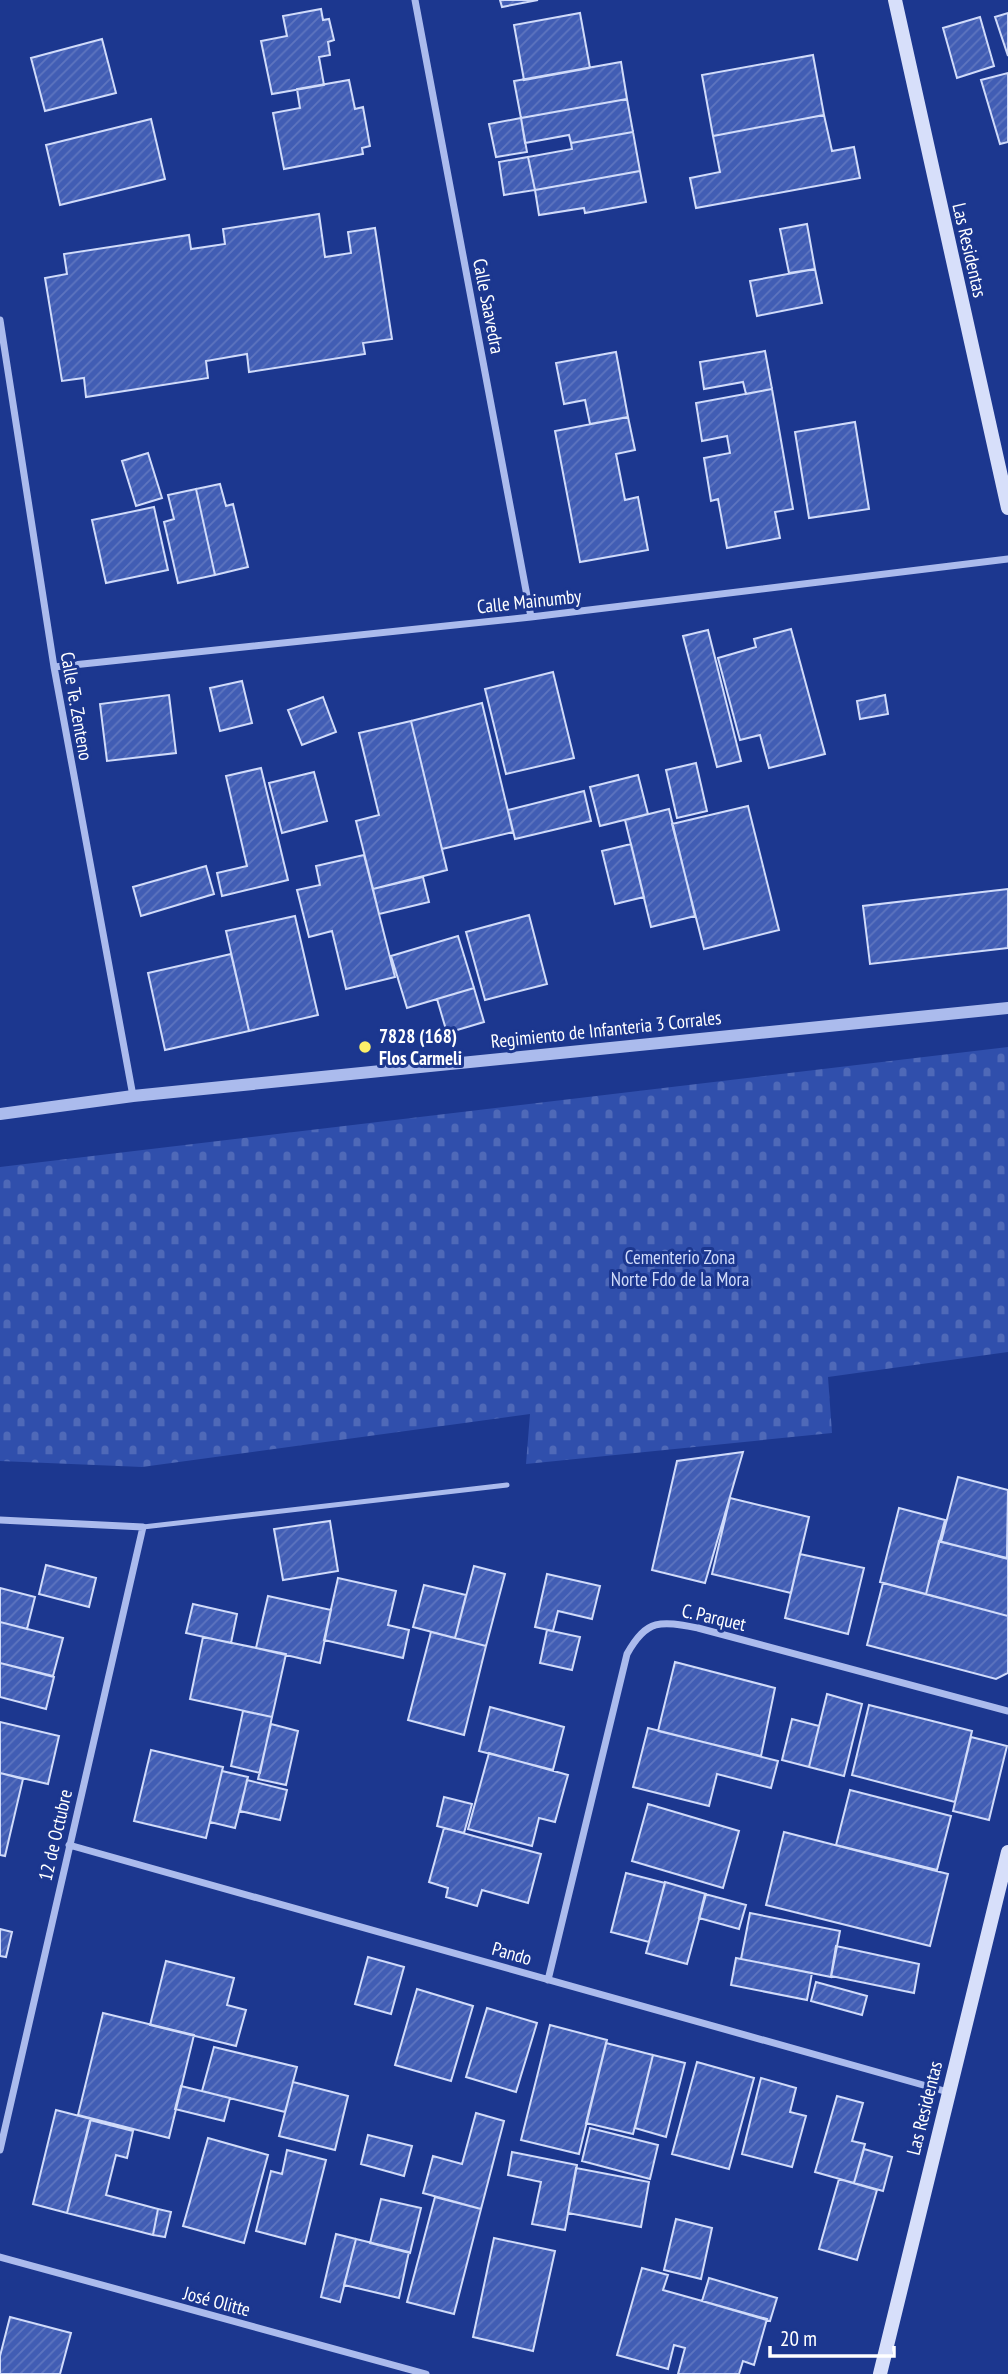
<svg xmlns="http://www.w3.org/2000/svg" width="1008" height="2374" font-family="'PT Sans Narrow',sans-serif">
	<defs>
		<pattern id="cemetery-stones" width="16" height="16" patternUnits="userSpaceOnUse" patternTransform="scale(1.75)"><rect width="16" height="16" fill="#304fac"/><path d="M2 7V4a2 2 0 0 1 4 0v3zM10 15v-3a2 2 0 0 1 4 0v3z" fill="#4f69b8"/></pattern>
		<pattern id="building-hatch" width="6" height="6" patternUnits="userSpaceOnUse" patternTransform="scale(1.75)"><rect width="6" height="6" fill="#415db4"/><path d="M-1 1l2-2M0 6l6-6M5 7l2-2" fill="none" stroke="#5e75bf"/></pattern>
	</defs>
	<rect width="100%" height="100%" fill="#1c378f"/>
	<path fill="url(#cemetery-stones)" d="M1008,1047V1352L828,1377L832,1433L526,1464L530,1414L142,1467L0,1461V1167Z"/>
	<path fill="url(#building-hatch)" stroke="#d0dbfa" stroke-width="2" d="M500,0H538L502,7Z
		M321,9L323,20L329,19L334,40L328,42L330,55L319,57L324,85L272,94L261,41L287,36L283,16Z
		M580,13L590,68L524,80L514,25Z
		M1008,13V56L995,17Z
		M980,17L994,66L957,78L943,28Z
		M102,39L116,93L45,111L31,58Z
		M813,55L824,115L713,136L702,75Z
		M621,62L627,99L521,118L514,81Z
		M1008,73V142L1000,144L981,80Z
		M349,80L355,109L363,107L370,146L362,148L363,154L284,169L273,113L300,108L297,89Z
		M627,99L633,132L571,143L569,135L525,143L521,118Z
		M824,115L832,151L854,147L860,178L696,208L690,178L720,172L713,136Z
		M521,118L527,152L496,157L489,124Z
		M151,119L165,179L60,205L46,145Z
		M633,132L640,171L535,190L528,157L572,149L571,143Z
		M528,157L535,190L504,195L499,162Z
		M640,171L646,202L585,213L584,208L539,215L535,190Z
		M319,214L325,257L351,253L348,232L375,228L392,339L363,343L365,354L249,372L247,354L206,361L208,378L86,397L84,378L62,381L45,278L67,274L64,254L189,235L191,249L225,244L223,229Z
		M807,224L815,269L789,273L780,229Z
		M815,269L822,303L757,316L750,281Z
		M765,351L772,389L746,394L743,382L704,389L700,362Z
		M616,352L628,417L590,424L585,400L564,404L556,363Z
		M772,389L793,509L775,512L780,538L727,548L718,499L711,501L704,458L730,453L727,436L702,441L696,403Z
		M628,417L635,450L616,454L625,500L638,497L648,550L580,562L555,431Z
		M855,422L869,509L809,518L795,432Z
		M148,453L162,498L136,506L122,461Z
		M220,484L226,506L233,504L248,567L215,575L196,489Z
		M196,489L215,575L178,583L164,522L174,519L168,495Z
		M154,507L168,570L106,583L92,520Z
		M791,629L825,754L769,768L760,735L740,740L718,658L756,647L754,639Z
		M708,630L741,761L717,767L683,636Z
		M553,672L574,758L506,774L485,689Z
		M242,681L252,723L220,731L210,688Z
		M169,695L176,753L107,761L100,704Z
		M885,695L888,714L860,719L857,701Z
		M323,697L336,732L302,745L288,710Z
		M482,703L513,832L442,849L411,721Z
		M411,721L447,870L373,889L356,821L379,815L359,733Z
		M696,763L707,811L677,818L666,770Z
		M261,768L288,880L222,896L217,873L247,866L226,776Z
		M314,772L327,821L282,833L269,783Z
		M638,775L648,814L600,826L590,787Z
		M584,791L591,821L515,839L508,810Z
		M748,806L779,930L704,949L672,824Z
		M669,809L695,916L651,927L625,820Z
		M631,844L644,897L615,904L602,851Z
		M364,855L395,977L346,989L332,931L309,937L297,890L320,885L316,866Z
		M206,866L214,894L141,916L133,887Z
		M423,877L429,902L379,914L373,889Z
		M1008,889V948L870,964L863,906Z
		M529,915L547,984L485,1000L466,932Z
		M295,916L318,1015L249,1031L226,931Z
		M458,936L474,988L407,1008L391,956Z
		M231,954L249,1031L165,1050L148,973Z
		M474,988L484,1022L447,1033L437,999Z
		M743,1452L705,1583L652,1570L677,1461Z
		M958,1477L1008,1490L1007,1558L941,1542Z
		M730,1498L809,1517L791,1593L712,1574Z
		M899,1508L945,1520L926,1594L880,1582Z
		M330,1521L338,1571L283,1580L274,1529Z
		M939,1541L1008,1559V1616L926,1594Z
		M800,1554L864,1568L848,1634L785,1618Z
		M46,1565L96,1578L89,1607L39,1594Z
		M474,1566L505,1574L486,1646L455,1638Z
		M547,1574L600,1586L592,1619L558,1611L553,1631L535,1627Z
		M338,1578L396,1591L388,1625L409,1630L403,1658L324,1640Z
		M883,1583L1008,1616V1673L996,1679L867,1645Z
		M424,1585L466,1595L455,1638L413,1627Z
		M0,1588L35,1597L27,1629L0,1622Z
		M268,1596L331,1610L320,1663L256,1648Z
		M193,1604L237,1614L231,1643L186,1633Z
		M0,1622L63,1638L53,1676L0,1663Z
		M547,1630L580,1637L572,1670L540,1663Z
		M431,1632L486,1646L464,1735L408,1720Z
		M203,1637L286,1654L272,1717L190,1699Z
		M675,1662L775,1688L761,1756L658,1731Z
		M0,1663L54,1677L46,1709L0,1697Z
		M827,1694L862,1704L844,1776L809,1767Z
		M869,1705L972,1731L955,1802L852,1775Z
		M490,1707L564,1727L553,1770L479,1751Z
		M243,1711L272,1717L260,1773L231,1766Z
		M792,1719L819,1726L809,1767L782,1760Z
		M0,1722L59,1736L48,1784L0,1773Z
		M271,1724L298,1731L286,1785L258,1779Z
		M648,1728L778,1761L771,1788L717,1774L709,1806L633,1787Z
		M971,1737L1007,1746L989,1820L953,1811Z
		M151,1750L223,1767L206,1838L134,1821Z
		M489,1753L568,1775L555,1822L539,1818L532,1846L468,1829Z
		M222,1771L248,1777L235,1828L210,1822Z
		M0,1773L23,1779L5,1856L0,1855Z
		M247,1780L287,1790L280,1820L240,1811Z
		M850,1790L951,1816L937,1870L836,1845Z
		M444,1797L472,1804L464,1833L437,1826Z
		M648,1804L739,1831L723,1888L632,1861Z
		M444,1828L541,1854L528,1903L482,1890L477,1906L446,1897L448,1888L429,1882Z
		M784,1832L948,1874L930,1946L766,1905Z
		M626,1873L665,1883L649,1942L611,1932Z
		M665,1882L706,1894L687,1964L646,1953Z
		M705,1894L746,1905L739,1929L699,1918Z
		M750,1913L840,1931L831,1977L741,1959Z
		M0,1929L12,1932L6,1957L0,1956Z
		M836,1946L919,1964L914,1993L831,1976Z
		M368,1957L404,1967L391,2014L355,2004Z
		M736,1958L812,1973L807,2000L731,1985Z
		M166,1961L234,1978L227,2005L246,2010L236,2046L150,2025Z
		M816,1982L867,1996L862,2015L811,2001Z
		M417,1989L473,2006L451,2081L395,2065Z
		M487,2008L537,2023L516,2092L466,2077Z
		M103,2013L194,2035L169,2138L78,2115Z
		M550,2025L607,2040L579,2154L521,2140Z
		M606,2043L653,2055L633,2134L586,2123Z
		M214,2047L297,2067L285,2112L202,2091Z
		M653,2055L685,2063L666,2137L635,2128Z
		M697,2062L754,2078L729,2169L672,2154Z
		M761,2078L796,2088L790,2112L806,2116L792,2167L742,2154Z
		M293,2082L348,2096L335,2150L279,2136Z
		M181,2086L230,2098L224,2121L175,2109Z
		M837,2096L863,2103L852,2141L865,2144L854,2183L815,2172Z
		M56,2110L91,2119L67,2213L33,2204Z
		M476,2113L504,2121L481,2209L423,2193L433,2156L462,2164Z
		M90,2120L133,2131L127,2158L116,2155L106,2195L158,2209L153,2235L67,2213Z
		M590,2128L658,2145L650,2179L582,2161Z
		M368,2135L412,2146L404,2176L361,2164Z
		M208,2138L268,2155L244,2243L183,2226Z
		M864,2149L892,2157L883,2191L854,2183Z
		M287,2150L326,2160L305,2244L256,2231L271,2171L282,2174Z
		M512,2152L577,2165L565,2230L532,2224L541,2182L508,2175Z
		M576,2168L649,2182L641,2227L568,2213Z
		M839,2179L877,2190L857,2260L819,2249Z
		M435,2197L481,2209L454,2314L407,2302Z
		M381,2199L421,2208L410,2253L370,2243Z
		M158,2209L171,2212L165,2237L153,2235Z
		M676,2219L712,2228L701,2279L664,2270Z
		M336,2234L356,2239L340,2302L321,2297Z
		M494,2238L555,2251L533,2351L473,2337Z
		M356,2239L409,2252L399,2298L344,2285Z
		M642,2268L668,2275L663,2290L767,2319L754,2365L743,2361L739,2374H678L685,2348L674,2345L668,2369L617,2355Z
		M709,2278L777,2298L770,2321L702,2301Z
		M10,2317L71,2333L60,2374H0V2356Z"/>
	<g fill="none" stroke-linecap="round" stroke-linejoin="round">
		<path stroke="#abbbed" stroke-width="5" d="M143,1527L507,1485"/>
		<path stroke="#abbbed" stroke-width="7" d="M415,0L531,617
			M0,320L54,667L133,1096
			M54,667L531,617L1008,559
			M0,1520L143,1527L0,2150
			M69,1845L948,2092
			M548,1980L627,1654C647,1618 661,1621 698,1628L1008,1711
			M0,2257L426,2374"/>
		<path stroke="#abbbed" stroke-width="12" d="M0,1114L133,1096L1008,1008"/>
		<path stroke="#d7dffa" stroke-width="14" d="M895,0L1008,508
			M880,2374L1008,1852"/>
	</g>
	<circle fill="#fdf069" stroke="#1c378f" stroke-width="2.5" cx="365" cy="1047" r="7"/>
	<g text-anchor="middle" stroke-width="6" stroke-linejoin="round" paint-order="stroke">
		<g font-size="19" fill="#fff" stroke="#1c378f">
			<text transform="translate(970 250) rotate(77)" y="7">Las Residentas</text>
			<text transform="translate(489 306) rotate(79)" y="7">Calle Saavedra</text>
			<text transform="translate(529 601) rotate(-6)" y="7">Calle Mainumby</text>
			<text transform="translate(77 706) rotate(80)" y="7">Calle Te. Zenteno</text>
			<text transform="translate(606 1029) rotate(-6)" y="7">Regimiento de Infanteria 3 Corrales</text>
			<text transform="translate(714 1617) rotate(13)" y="7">C. Parquet</text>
			<text transform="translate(55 1835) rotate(-77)" y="7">12 de Octubre</text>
			<text transform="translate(512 1953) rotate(16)" y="7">Pando</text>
			<text transform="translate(924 2108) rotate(-76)" y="7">Las Residentas</text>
			<text transform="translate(217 2301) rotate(15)" y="7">José Olitte</text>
		</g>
		<g font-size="19" font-weight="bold" fill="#fff" stroke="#1c378f" text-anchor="start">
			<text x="379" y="1043">7828 (168)<tspan x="379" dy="22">Flos Carmeli</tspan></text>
		</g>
		<g font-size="19" fill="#d0dbfa" stroke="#1c378f">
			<text x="680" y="1264">Cementerio Zona<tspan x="680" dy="22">Norte Fdo de la Mora</tspan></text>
		</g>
	</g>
	<path d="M770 2346v10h124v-10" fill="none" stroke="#ffffff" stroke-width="3.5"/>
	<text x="780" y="2346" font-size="21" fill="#ffffff" stroke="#1c378f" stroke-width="5" paint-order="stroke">20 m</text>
</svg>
